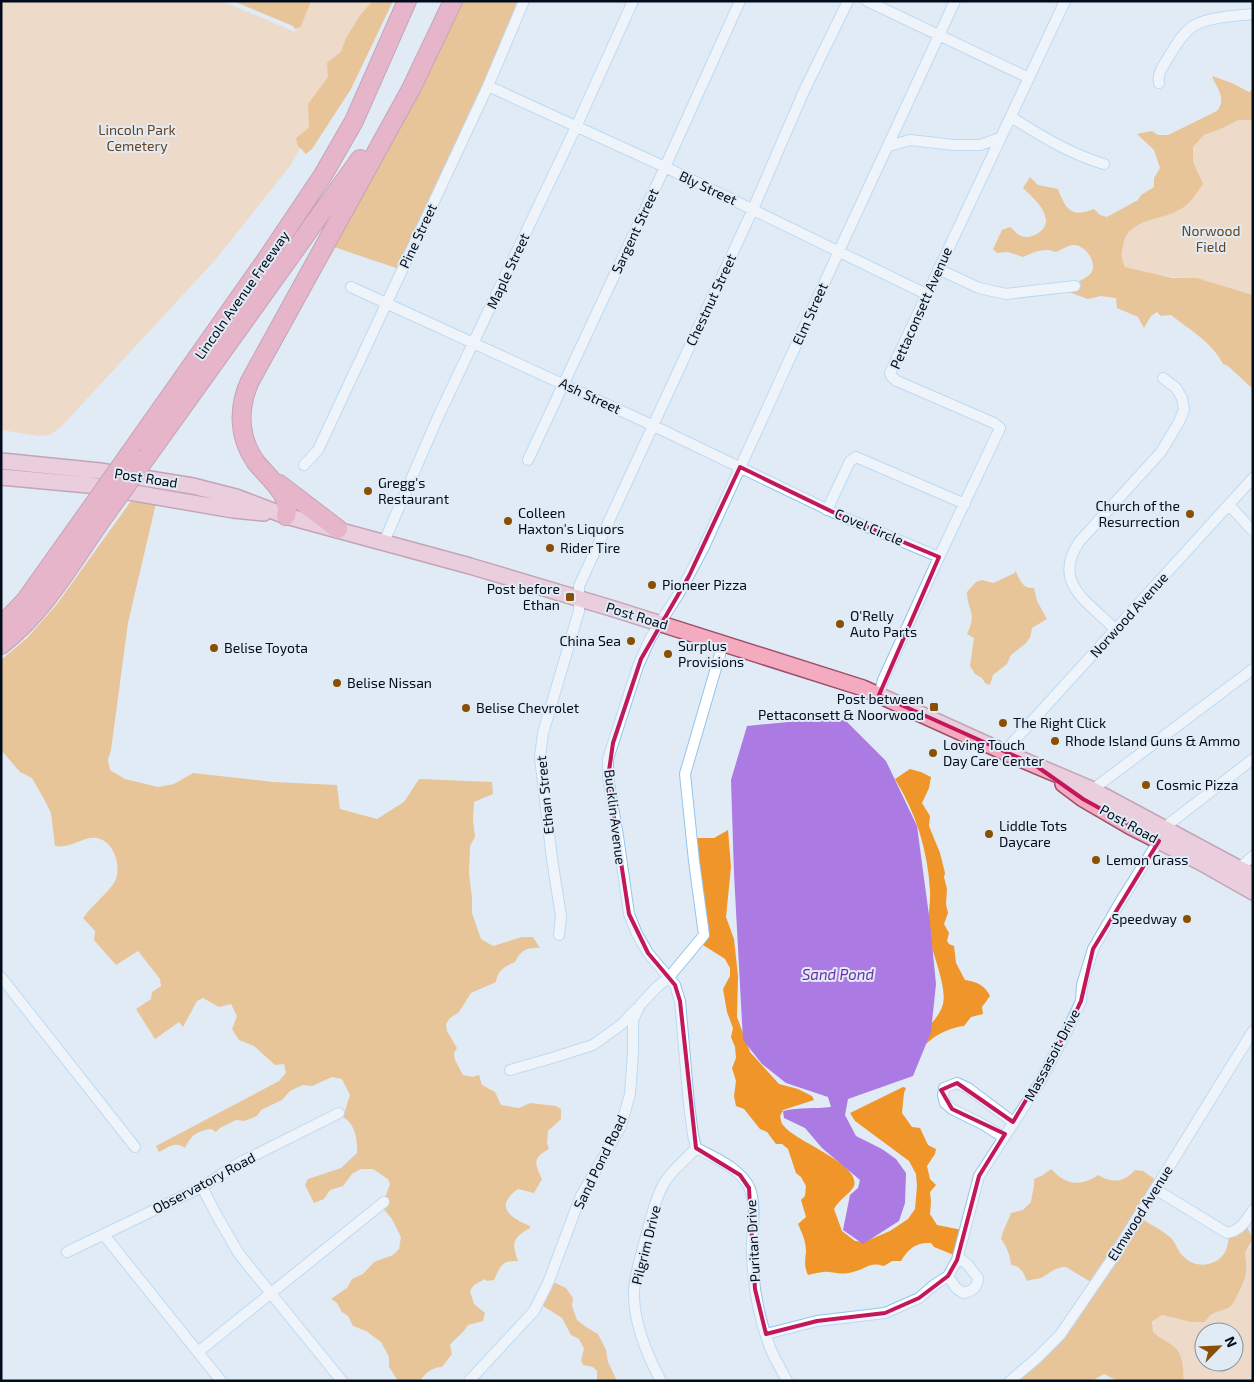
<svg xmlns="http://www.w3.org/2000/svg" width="1254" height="1382" font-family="'Exo 2',sans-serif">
	<rect width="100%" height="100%" fill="#e1ebf5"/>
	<path fill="#fac592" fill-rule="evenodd" d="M1,1H222L295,32L310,1H374L347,63L290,166L216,259L61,427L50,435L38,436L1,430Z
		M1238,120H1253V295L1204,280L1113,271L1121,240L1133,228L1199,174L1193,161V147L1204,135L1223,128Z
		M1253,1244V1381H1184C1183,1368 1184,1354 1173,1346C1166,1340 1160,1339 1153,1332L1152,1323L1162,1315L1176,1319L1205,1321C1213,1313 1220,1312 1229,1307C1234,1305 1244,1283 1246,1277C1248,1270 1246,1261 1245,1253ZM1204,1332H1234V1362H1204Z"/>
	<path fill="#f09529" d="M233,1H311L301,26L295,29L293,26Z
		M373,1H393L351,89L312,149L306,154L298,146L296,138L309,128L308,104L328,77L327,63L341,52L346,38L361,14Z
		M453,1H524L399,269L325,244Z
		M1212,76L1232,83L1249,92L1253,89V120H1238L1223,128L1204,135L1193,147V161L1203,184C1196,193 1190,205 1179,210C1160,221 1128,218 1123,245C1121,255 1121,258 1125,267L1172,278H1197L1253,295V389L1228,366L1223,364C1211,341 1191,331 1171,315L1161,316L1157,312L1151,316L1144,328L1138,317L1117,308L1116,298L1101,296L1088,299L1066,291L1067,287C1074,283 1085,280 1091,273C1098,264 1086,245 1074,245C1068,245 1061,250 1056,252C1044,247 1034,252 1023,257L1008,252L997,253L993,249L1002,230L1010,227C1013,229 1016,233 1019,235C1028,241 1047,232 1046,220C1044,206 1032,197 1023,188L1030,177L1038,185L1058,189C1066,210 1071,218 1094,209L1100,215L1107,217L1138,200L1141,195L1154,187V178L1160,168L1154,150L1137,134L1152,131L1158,135H1168L1217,111C1227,98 1217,89 1212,76Z
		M134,497L157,499L128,623L111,750L108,760L110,770L125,779L158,787L174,784L193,773L273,782L337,785L340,809L377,819L404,802L419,779L492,782L493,794L474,802L473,820L475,837L470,846L469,874L472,897V913L481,939L493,946L522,937H533L540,948C528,947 520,951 515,962C505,966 497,971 496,982L471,993L459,1012L450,1018L446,1024L447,1031L457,1048L454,1053L455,1060L463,1075L472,1077L479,1075L482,1085L495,1092L501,1105L519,1108L530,1103L556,1106L561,1109V1119L548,1131L547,1143L549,1149C533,1158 534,1162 542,1179L534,1193L518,1189C493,1207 511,1218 530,1226V1228C513,1238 511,1242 518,1261C502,1260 500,1267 494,1280L487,1281L485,1279L474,1285L470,1291L474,1304L485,1313L483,1321L468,1325C463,1334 456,1337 450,1345L452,1354L442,1367C433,1367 425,1373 420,1381H398L389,1367V1357L381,1342L366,1331L353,1326L348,1316L342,1312L337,1303L331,1299L347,1288L352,1279L363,1274L374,1262L393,1255L399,1249L401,1237L392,1219L382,1207L390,1184L388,1179L373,1169H361L352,1174L343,1186L330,1190L324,1199L314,1203L305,1185L308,1179L341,1168L357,1153C358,1141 355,1123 343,1117L350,1095L342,1079L332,1077L312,1086L303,1085L290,1091L282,1100L261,1110L257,1116L244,1121L236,1120L220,1128L216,1132L211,1129C197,1131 191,1135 185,1148C175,1141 169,1147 159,1152L156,1146L279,1081L286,1073L284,1064L275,1065L254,1046L239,1040L232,1029L237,1016L231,1004L219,1007L203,998L197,1001L183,1027L179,1022L155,1039L136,1009L151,999L152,992L161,986L160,979L138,951L116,965L94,940L95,931L83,918C92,905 105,896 114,883C123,868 114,841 97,838C83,836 71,849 55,846L51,813L44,799L32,778L20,772L1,750V660L27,638L57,604Z
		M1015,570C1020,579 1022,589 1034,588L1037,601L1047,619L1032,628L1030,638L1025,644L1011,655L1007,664L993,675L990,685L985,683L982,678L975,674L970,666L974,638L967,634C978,610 967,612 967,592L976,582L982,580L993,583L1015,573Z
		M910,769L921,772L931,777L929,788L922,803L930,816L929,826L940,853L945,873L944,877L947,889L946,904L948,913L944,924L949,933L947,941L949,944L954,946L956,963L965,980C977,982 985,985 990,996L982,1007L983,1014L971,1017L964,1026C953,1027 942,1032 933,1038C928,1042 926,1045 919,1046C921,1030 939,1020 943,1004C947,987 933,955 929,937C926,922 931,906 930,891C928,851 916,813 895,779Z
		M728,830L731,867L726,917L734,939L738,976L737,1017L750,1052L779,1084L798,1089L812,1096L814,1100L783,1110L780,1116C781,1119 781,1124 784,1126C796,1142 861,1164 854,1186C851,1193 839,1199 834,1209L842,1231L855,1241L864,1242L890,1231L908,1219L915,1209L917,1186L916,1174L909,1161L855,1121L850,1113L903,1087L906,1088L904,1093L902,1113L912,1127L920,1128L928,1145L936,1149L935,1154L927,1166L930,1179L936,1185L930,1192L931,1202L930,1214L937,1225L962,1230L954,1255L934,1247L931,1243C916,1242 908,1249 901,1261H892L884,1266C871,1261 865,1269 853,1272C842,1275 839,1273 829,1272C822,1271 814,1274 808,1275C804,1266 805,1261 806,1252C806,1241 802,1233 798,1224L806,1217L801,1200L805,1196L806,1186L801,1177L796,1173L788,1149L782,1144H776L767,1132L760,1129L744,1109L736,1106L734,1096L736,1081L732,1068L736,1058L735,1047L731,1037L733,1028L727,1012L723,989L730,976V968L725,959L700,943L694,838H714Z
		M1051,1169C1065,1184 1079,1188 1098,1175C1113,1184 1124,1182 1135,1170L1143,1171L1159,1182L1139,1217C1149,1224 1163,1230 1172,1239C1176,1244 1178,1252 1185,1258C1197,1269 1217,1266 1225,1252C1229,1246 1228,1235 1229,1229L1245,1223C1254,1241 1254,1237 1245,1253C1246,1260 1247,1267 1246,1274C1246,1278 1234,1304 1231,1306C1221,1313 1212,1310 1205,1322H1191L1162,1315L1152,1322L1153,1332C1160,1339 1166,1340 1173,1346C1184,1354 1183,1368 1184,1381H1118L1104,1374L1092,1381H1017L1094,1284L1066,1267C1056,1267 1051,1272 1043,1277C1040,1279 1032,1279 1027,1281C1023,1272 1021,1266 1011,1265C1010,1255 1007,1247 1001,1239C1003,1229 1008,1222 1011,1213L1023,1210L1031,1202C1032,1193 1035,1187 1034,1179L1043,1175Z
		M551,1281L566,1288L573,1298L572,1306L577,1320L586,1327L598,1334L606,1350L608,1362L617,1381H597V1371L593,1367L583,1365L581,1360L584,1349L579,1339L571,1335L562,1318L540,1304Z"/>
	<path fill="#ab7ae2" d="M845,720L886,761L917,826L930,923L936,984L931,1032L913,1076L848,1099L845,1115L856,1136L882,1149L896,1159L906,1173L905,1203L899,1221L863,1244L843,1230L850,1195L858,1188L860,1180L822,1148L805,1128L784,1118L783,1111C799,1107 815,1109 831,1107L828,1097L786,1083L762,1064L743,1040L734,874L731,780L747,726L799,721Z"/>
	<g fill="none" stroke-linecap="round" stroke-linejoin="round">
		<defs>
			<path id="minor" d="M867,1L1029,78
				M1159,83C1157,73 1164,65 1168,58C1175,46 1184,31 1195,25C1209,17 1236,16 1253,14
				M488,86L665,167L926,294
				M1011,117C1041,136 1070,154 1104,164
				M889,146L910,140L954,145H980L1000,138
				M938,269L979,288L1006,294L1075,286
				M351,287L654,426L841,516L939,557
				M528,460L665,167L740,1
				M304,465L318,450L488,86L524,1
				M1229,505L1253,531
				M827,510L850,461L856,457L965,504
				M384,542L438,417L576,127L633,1
				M1116,630C1090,603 1051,584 1079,542L1161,452L1179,422L1184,410L1182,398L1176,388L1163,378
				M879,695L883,680L939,557L1000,428L994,423L897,381L892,377L890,373L1065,1
				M1004,752L1253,478
				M1088,793L1253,669
				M1239,868L1253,856
				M559,935L561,916L552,859L540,757L543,733L579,611V586L753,209L804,91L848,1
				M1,977L135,1147
				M510,1070L552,1058L593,1045L622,1024L636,1009
				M1003,1137L984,1125L952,1109L945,1103L943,1095L944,1088L957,1083L968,1088L1013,1122
				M202,1187L216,1214L239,1254L342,1381
				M1155,1189L1227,1233C1240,1231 1246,1221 1253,1210
				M104,1235L221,1381
				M67,1252L202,1187L239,1163L339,1113
				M948,1276L956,1288L963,1293C973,1291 977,1288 978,1278L968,1265L958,1257
				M766,1334L817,1321L885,1313L919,1298L934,1285L948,1276L957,1260L979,1176L1040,1082L1068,1029L1081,1001L1082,985L1093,949L1122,899L1170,823L1253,759
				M198,1352L384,1202
				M469,1381L534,1311L548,1283L580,1198L621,1126L630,1094L633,1052V1020L640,1005L657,987L670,976L704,935L694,861L685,774L723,644
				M661,1381C647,1355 635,1327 634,1297C633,1280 641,1257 645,1240C650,1222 654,1202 663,1185C670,1171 686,1160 696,1148
				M787,1381C782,1371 776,1361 771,1350C759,1320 753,1286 752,1253C751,1233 757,1209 750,1189C742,1169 714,1157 696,1148L693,1135L689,1104L680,1001L675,985L648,953L637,934L629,914L618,836L608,778V759L638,666L650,639L681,590L703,549L838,253L955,1
				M1010,1381L1037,1358L1060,1335L1112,1259L1253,1031"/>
			<path id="primary" d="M1,461L100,471L193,486L236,497L286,516L470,566L614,609L863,688L1004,752L1091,789L1253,876
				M1,477L88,485L233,510L264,513
				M1063,784L1083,799L1131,827L1200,862L1253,892"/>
			<path id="motorway" d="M130,453L266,260L323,175L354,121L407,1
				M148,455L360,159
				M279,484L338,529
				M286,516C292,494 266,476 255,461C238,436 238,407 250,381L411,89L453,1
				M1,626L25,601L89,511
				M1,645C45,611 73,560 105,515"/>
		</defs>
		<use href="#minor" stroke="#8fc5f2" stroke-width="12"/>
		<use href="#primary" stroke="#9b4f6b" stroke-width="18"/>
		<use href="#motorway" stroke="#9b4f6b" stroke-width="20"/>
		<use href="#minor" stroke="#fff" stroke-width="10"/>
		<use href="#primary" stroke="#f5abbf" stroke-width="15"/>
		<use href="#motorway" stroke="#ee7395" stroke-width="18"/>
		<defs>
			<path id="motorway-bridge" d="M89,511L130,453
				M105,515L148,455"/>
		</defs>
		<use href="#motorway-bridge" stroke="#9b4f6b" stroke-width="20" stroke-linecap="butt"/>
		<use href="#motorway-bridge" stroke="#ee7395" stroke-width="18"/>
	</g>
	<path d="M0 0H1254V1382H0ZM740,467L841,516L939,557L879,695L1035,765L1083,799L1159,841L1093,949L1081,1001L1068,1029L1013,1122L957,1083L941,1090L952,1109L1005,1134L979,1176L957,1260L948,1276L919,1298L885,1313L817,1321L766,1334L755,1289L749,1188L740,1175L696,1148L680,1001L675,985L648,953L629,914L608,778L613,743L641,659L689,576Z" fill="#e1ebf5" fill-opacity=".55" fill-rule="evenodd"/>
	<path fill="none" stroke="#c2185b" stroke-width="4" stroke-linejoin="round" d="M740,467L841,516L939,557L879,695L1035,765L1083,799L1159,841L1093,949L1081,1001L1068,1029L1013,1122L957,1083L941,1090L952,1109L1005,1134L979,1176L957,1260L948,1276L919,1298L885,1313L817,1321L766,1334L755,1289L749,1188L740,1175L696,1148L680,1001L675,985L648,953L629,914L608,778L613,743L641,659L689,576Z"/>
	<g fill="#895004" stroke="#e1ebf5" stroke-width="2">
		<circle cx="368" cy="491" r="5"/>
		<circle cx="1190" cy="514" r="5"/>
		<circle cx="508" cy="521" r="5"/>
		<circle cx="550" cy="548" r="5"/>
		<circle cx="652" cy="585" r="5"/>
		<rect x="565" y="592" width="10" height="10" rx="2.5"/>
		<circle cx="840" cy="624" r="5"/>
		<circle cx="631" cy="641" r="5"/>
		<circle cx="214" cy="648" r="5"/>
		<circle cx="668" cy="654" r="5"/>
		<circle cx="337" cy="683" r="5"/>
		<rect x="929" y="702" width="10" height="10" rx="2.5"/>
		<circle cx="466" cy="708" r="5"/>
		<circle cx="1003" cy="723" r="5"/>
		<circle cx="1055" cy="741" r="5"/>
		<circle cx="933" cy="753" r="5"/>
		<circle cx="1146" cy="785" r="5"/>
		<circle cx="989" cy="834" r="5"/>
		<circle cx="1096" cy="860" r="5"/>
		<circle cx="1187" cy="919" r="5"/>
	</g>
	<g text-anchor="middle" stroke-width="4" stroke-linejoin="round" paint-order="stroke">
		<g font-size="14" fill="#67421b" stroke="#e1ebf5">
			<text x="137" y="135">Lincoln Park<tspan x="137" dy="16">Cemetery</tspan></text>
			<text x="1211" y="236">Norwood<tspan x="1211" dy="16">Field</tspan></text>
		</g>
		<g font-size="14" fill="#000c1c" stroke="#e1ebf5">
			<text transform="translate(708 188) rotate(25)" y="5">Bly Street</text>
			<text transform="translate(635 231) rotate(-65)" y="5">Sargent Street</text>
			<text transform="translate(418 236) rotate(-65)" y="5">Pine Street</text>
			<text transform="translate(508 271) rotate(-65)" y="5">Maple Street</text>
			<text transform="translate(242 295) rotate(-55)" y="5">Lincoln Avenue Freeway</text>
			<text transform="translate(711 300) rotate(-65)" y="5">Chestnut Street</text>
			<text transform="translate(921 308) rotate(-66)" y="5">Pettaconsett Avenue</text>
			<text transform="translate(810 314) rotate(-66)" y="5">Elm Street</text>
			<text transform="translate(590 396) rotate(25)" y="5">Ash Street</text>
			<text transform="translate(146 478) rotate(9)" y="5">Post Road</text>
			<text transform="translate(869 527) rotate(23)" y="5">Covel Circle</text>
			<text transform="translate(1129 615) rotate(-48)" y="5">Norwood Avenue</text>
			<text transform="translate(637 616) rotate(17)" y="5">Post Road</text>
			<text transform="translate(545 795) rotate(-96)" y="5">Ethan Street</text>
			<text transform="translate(615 817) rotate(83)" y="5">Bucklin Avenue</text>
			<text transform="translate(1129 824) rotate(29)" y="5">Post Road</text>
			<text transform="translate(1052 1055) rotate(-62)" y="5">Massasoit Drive</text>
			<text transform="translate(600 1162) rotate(-64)" y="5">Sand Pond Road</text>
			<text transform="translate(204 1183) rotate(-28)" y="5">Observatory Road</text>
			<text transform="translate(1140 1213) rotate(-58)" y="5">Elmwood Avenue</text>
			<text transform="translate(753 1241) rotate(-93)" y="5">Puritan Drive</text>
			<text transform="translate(646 1245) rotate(-76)" y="5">Pilgrim Drive</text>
		</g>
		<g font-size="14" fill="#000c1c" stroke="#e1ebf5" text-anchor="start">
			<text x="378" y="488">Gregg's<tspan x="378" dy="16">Restaurant</tspan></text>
			<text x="1180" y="511" text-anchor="end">Church of the<tspan x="1180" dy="16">Resurrection</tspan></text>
			<text x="518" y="518">Colleen<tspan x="518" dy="16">Haxton's Liquors</tspan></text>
			<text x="560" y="553">Rider Tire</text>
			<text x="662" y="590">Pioneer Pizza</text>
			<text x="560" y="594" text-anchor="end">Post before<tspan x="560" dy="16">Ethan</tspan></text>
			<text x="850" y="621">O'Relly<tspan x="850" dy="16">Auto Parts</tspan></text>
			<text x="621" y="646" text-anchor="end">China Sea</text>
			<text x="678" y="651">Surplus<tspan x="678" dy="16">Provisions</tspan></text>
			<text x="224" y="653">Belise Toyota</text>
			<text x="347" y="688">Belise Nissan</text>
			<text x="924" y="704" text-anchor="end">Post between<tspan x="924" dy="16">Pettaconsett &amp; Noorwood</tspan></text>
			<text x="476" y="713">Belise Chevrolet</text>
			<text x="1013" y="728">The Right Click</text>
			<text x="1065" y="746">Rhode Island Guns &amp; Ammo</text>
			<text x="943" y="750">Loving Touch<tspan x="943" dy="16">Day Care Center</tspan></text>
			<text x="1156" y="790">Cosmic Pizza</text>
			<text x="999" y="831">Liddle Tots<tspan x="999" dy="16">Daycare</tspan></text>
			<text x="1106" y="865">Lemon Grass</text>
			<text x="1177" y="924" text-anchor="end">Speedway</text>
		</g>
		<g font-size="15" font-style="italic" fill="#6f2ea8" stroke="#e1ebf5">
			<text x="838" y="980">Sand Pond</text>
		</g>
	</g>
	<rect width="1254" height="1382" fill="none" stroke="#000c1c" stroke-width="5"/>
	<g transform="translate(1219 1347) rotate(66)"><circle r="24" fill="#e1ebf5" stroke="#87929e"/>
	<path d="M0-4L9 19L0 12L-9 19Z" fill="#895004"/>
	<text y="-8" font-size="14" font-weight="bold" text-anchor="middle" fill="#000c1c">N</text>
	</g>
</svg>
